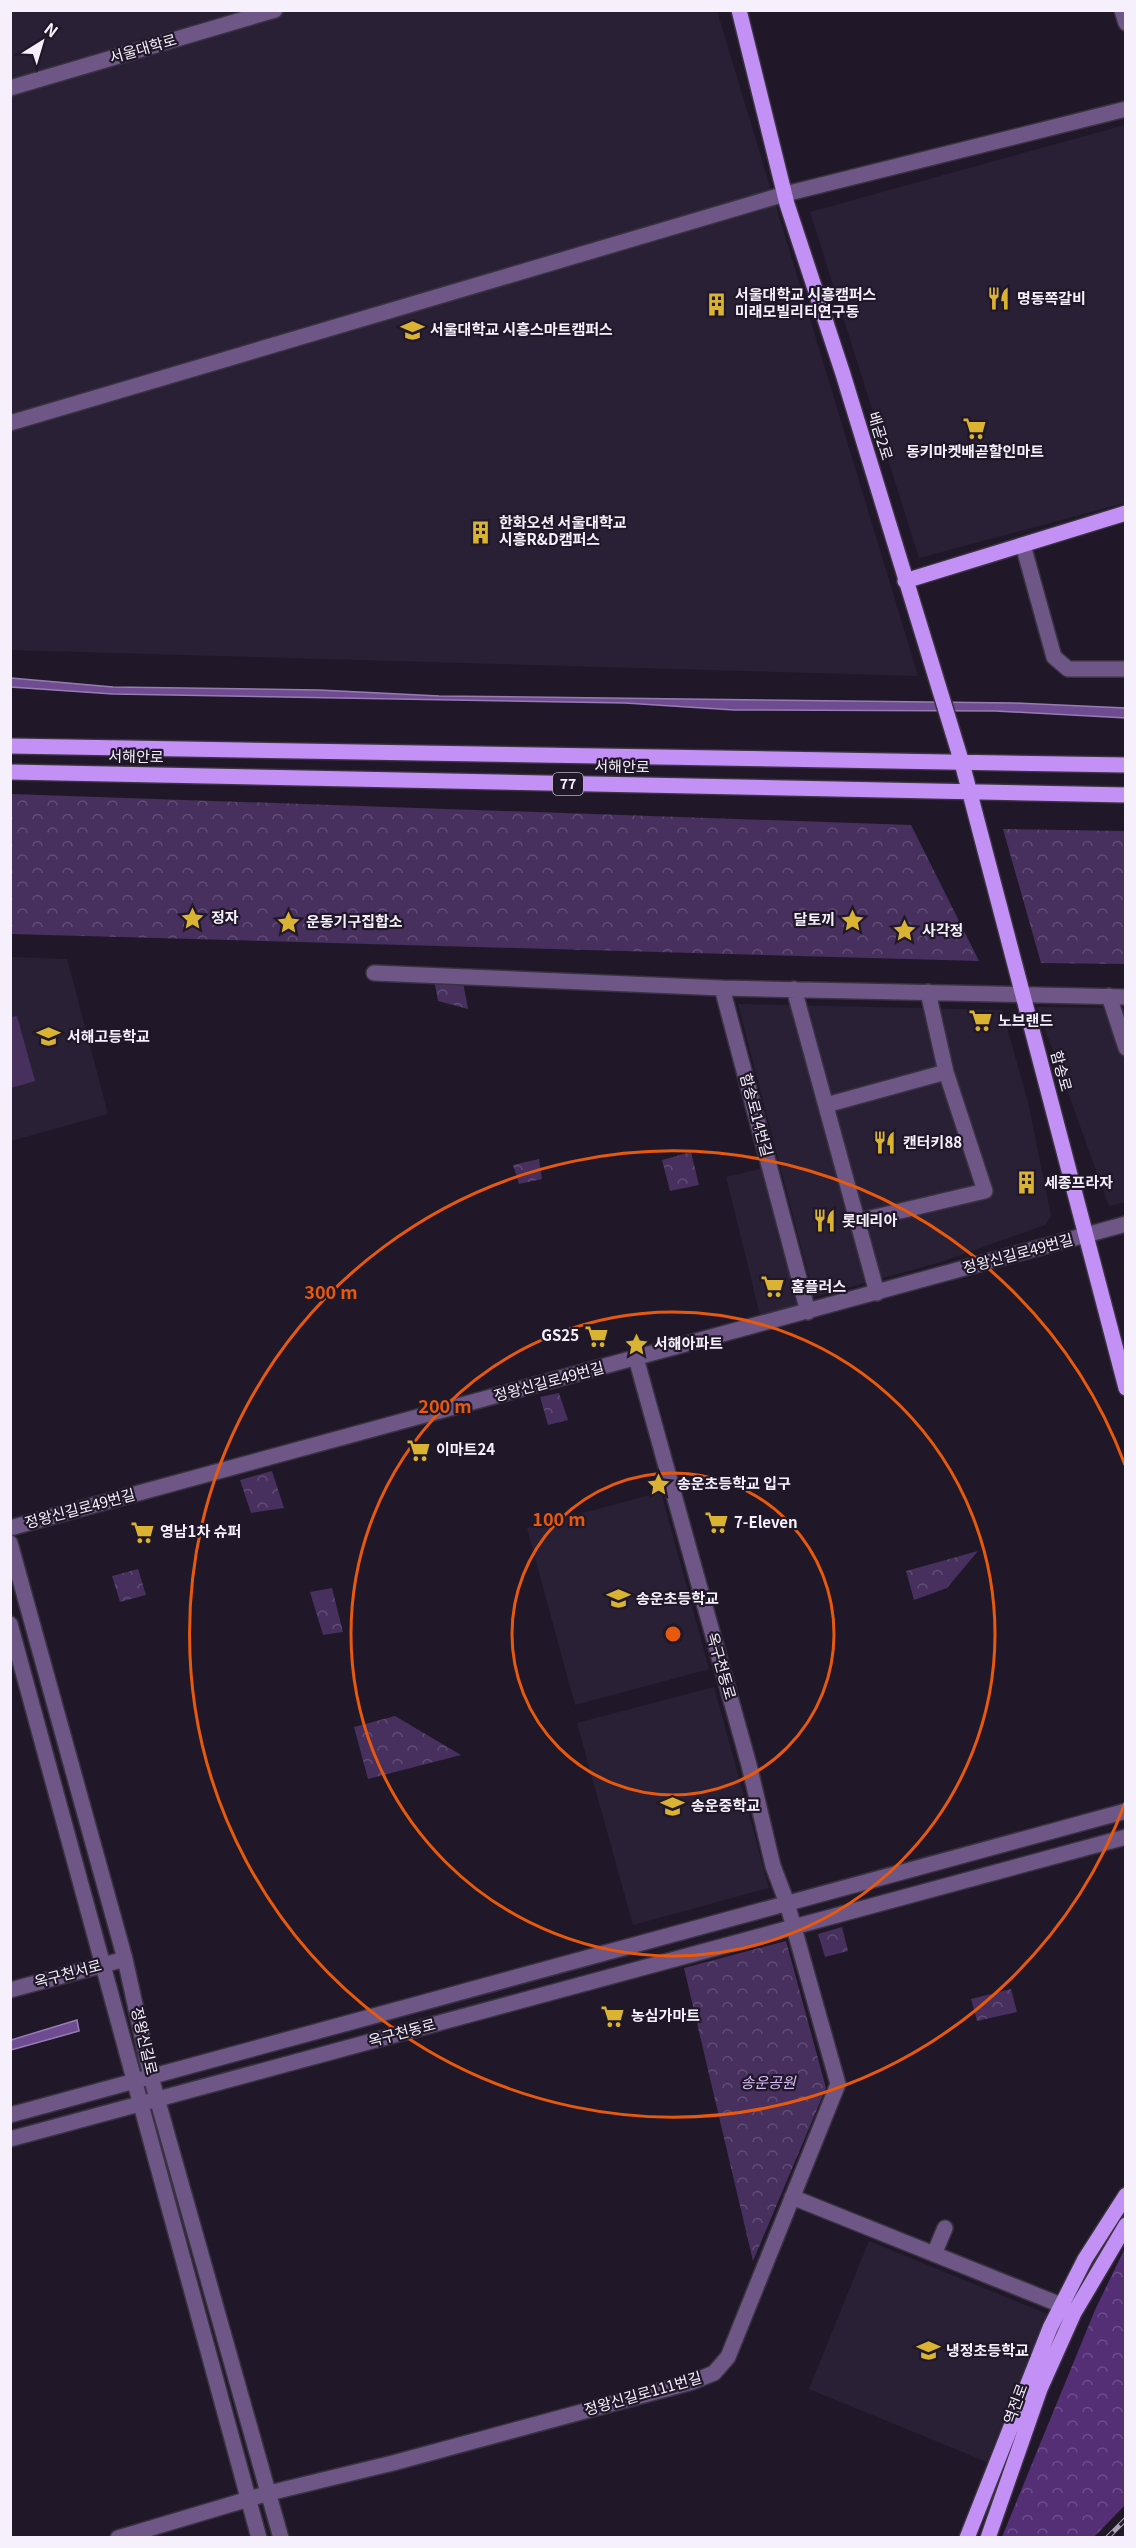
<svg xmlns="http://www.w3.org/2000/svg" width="1136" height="2548" font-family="Georgia,'Noto Sans KR',serif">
	<defs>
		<pattern id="forest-crowns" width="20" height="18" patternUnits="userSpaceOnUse" patternTransform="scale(1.5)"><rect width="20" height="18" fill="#542f75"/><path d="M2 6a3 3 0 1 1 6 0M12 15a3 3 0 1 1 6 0" fill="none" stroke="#6d4d8a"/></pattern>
		<pattern id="park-crowns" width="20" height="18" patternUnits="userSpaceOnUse" patternTransform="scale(1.5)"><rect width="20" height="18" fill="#472f5e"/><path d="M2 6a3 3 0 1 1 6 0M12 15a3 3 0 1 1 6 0" fill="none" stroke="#624d76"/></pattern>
	</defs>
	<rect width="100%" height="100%" fill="#201828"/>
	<path fill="#2a2036" d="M11,11H717L918,676L11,650Z
		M1125,125V503L919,558L810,212Z
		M11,957L67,959L108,1114L11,1141Z
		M738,1004L1002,1010L1028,1102L1051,1216L1045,1225L941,1262L814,1297Z
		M1037,1007L1125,1008V1202L1109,1206Z
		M764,1168L801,1305L761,1319L726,1177Z
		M661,1492L709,1669L575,1705L527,1528Z
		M714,1687L769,1888L633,1925L577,1723Z
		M869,2241L1047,2314L987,2462L809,2389Z"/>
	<path fill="#472f5e" d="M17,1016L35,1081L11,1088V1017Z"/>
	<path fill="url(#forest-crowns)" d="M1125,2248V2505L1094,2537H1002L1095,2310Z"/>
	<path fill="url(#park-crowns)" d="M11,794L911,825L979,961L11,934Z
		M1003,829L1125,831V964L1041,963Z
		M434,980L463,982L468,1009L438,1001Z
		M691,1152L699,1185L670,1191L662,1160Z
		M539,1159L542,1179L519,1184L513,1165Z
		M559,1393L568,1420L548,1425L540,1397Z
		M272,1471L284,1508L251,1513L240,1480Z
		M978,1551L947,1588L914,1600L906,1571Z
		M138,1569L146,1595L120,1602L112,1576Z
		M332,1588L343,1632L323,1635L310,1592Z
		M395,1716L461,1755L368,1779L354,1727Z
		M842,1927L848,1951L825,1957L818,1934Z
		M786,1941L826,2088L753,2261L684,1968Z
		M1011,1989L1017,2012L977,2021L971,1999Z"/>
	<path fill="#6f4b92" stroke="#977cb2" stroke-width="1.5" d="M11,678L113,687L319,690L439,696L1014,703L1125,708L1126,718L995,711L734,710L625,703L113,694L11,687Z
		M77,2020L79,2031L11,2050V2040Z"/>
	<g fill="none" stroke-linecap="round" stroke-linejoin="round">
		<defs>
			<path id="minor" d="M1122,10L1126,23
				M10,88L275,10
				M10,423L785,194L1126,109
				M1023,545L1054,657L1068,669H1126
				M374,973L722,988
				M794,989L877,1293
				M1109,996L1126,1048
				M826,1105L946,1072
				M858,1221L985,1191L946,1072L928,992
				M808,1312L722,988L1126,997
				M10,1528L1126,1224
				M10,1543L125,1959L151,2077L281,2538
				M10,1624L259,2538
				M10,1990L125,1959
				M10,2115L1126,1811
				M10,2139L1126,1837
				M792,2197L1061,2305
				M934,2254L945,2228
				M118,2538L269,2493L393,2463L692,2382L714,2373L728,2357L838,2084L787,1903L773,1866L749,1765L636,1358"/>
			<path id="major" d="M739,10L787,204L843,374L962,763L1126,1388
				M905,581L1126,513
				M10,746L1126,765
				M10,772L1126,795
				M967,2538L1050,2328L1085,2259L1126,2195
				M988,2538L1040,2389L1074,2313L1126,2225"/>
		</defs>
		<use href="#minor" stroke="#3a3241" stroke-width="18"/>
		<use href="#major" stroke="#3a3241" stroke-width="18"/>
		<use href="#minor" stroke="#6e5687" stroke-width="15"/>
		<use href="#major" stroke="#c390f5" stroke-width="15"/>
		<defs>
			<path id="rail" d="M1107,2538L1126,2519"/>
		</defs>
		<use href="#rail" stroke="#aba5b2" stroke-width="5"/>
		<use href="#rail" stroke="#201828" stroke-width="3" stroke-dasharray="9" stroke-linecap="butt"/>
	</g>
	<g fill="none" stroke="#e8590c" stroke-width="3">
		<circle cx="673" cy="1634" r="161"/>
		<circle cx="673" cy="1634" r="322"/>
		<path d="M1125 1803A483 483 0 1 1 1125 1465"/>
	</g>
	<defs>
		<symbol id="restaurant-bare" viewBox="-9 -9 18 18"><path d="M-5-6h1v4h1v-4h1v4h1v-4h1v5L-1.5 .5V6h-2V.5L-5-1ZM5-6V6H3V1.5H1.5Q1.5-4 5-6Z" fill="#dab333" stroke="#201828" stroke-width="2.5" paint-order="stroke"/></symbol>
		<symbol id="building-bare" viewBox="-9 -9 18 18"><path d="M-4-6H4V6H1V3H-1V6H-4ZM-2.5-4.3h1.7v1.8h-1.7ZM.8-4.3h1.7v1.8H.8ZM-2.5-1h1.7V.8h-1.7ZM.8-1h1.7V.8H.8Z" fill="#dab333" stroke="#201828" stroke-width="2.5" paint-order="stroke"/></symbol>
		<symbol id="university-bare" viewBox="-9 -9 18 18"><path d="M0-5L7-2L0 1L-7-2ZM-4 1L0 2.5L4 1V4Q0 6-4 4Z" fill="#dab333" stroke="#201828" stroke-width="2.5" paint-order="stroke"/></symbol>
		<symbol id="supermarket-bare" viewBox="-9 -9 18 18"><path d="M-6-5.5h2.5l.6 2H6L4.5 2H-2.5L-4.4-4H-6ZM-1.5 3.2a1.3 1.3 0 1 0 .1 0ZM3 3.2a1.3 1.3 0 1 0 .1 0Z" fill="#dab333" stroke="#201828" stroke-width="2.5" paint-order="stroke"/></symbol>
		<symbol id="sight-bare" viewBox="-9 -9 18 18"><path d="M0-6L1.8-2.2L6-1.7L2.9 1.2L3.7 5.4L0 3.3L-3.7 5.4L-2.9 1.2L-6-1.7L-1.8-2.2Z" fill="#dab333" stroke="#201828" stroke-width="2.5" paint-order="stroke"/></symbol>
		<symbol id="school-bare" viewBox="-9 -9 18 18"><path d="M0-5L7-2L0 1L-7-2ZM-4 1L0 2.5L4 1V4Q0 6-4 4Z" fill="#dab333" stroke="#201828" stroke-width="2.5" paint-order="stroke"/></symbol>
	</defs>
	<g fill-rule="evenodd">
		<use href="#restaurant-bare" x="982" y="282" width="33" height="33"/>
		<use href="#building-bare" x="700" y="288" width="33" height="33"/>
		<use href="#university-bare" x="396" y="314" width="33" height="33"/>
		<use href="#supermarket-bare" x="958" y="412" width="33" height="33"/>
		<use href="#building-bare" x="464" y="516" width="33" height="33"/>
		<use href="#sight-bare" x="176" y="902" width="33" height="33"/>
		<use href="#sight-bare" x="836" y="904" width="33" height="33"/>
		<use href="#sight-bare" x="272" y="906" width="33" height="33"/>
		<use href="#sight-bare" x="888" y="914" width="33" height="33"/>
		<use href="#supermarket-bare" x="964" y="1004" width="33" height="33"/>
		<use href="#school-bare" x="32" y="1020" width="33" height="33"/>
		<use href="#restaurant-bare" x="868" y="1126" width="33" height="33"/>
		<use href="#building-bare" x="1010" y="1166" width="33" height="33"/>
		<use href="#restaurant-bare" x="808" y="1204" width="33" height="33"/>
		<use href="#supermarket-bare" x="756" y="1270" width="33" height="33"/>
		<use href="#supermarket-bare" x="580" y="1320" width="33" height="33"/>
		<use href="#sight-bare" x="620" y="1328" width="33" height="33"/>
		<use href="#supermarket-bare" x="402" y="1434" width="33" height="33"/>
		<use href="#sight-bare" x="642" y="1468" width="33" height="33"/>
		<use href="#supermarket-bare" x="700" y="1506" width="33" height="33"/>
		<use href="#supermarket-bare" x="126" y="1516" width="33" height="33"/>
		<use href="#school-bare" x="602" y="1582" width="33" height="33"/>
		<use href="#school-bare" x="656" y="1790" width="33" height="33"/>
		<use href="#supermarket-bare" x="596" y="2000" width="33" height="33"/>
		<use href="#school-bare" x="912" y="2334" width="33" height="33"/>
	</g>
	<g text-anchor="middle" stroke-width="4.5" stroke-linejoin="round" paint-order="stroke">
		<rect fill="#201828" stroke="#b5afbc" stroke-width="1.5" x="553" y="773" width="30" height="22" rx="4.5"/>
		<g font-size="14" font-weight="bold" fill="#f5f0fc">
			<text x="568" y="789">77</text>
		</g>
		<g font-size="15" fill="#f5f0fc" stroke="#201828">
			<text transform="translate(143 49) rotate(-16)" y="5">서울대학로</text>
			<text transform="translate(880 436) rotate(73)" y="5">배곧2로</text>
			<text transform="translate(136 757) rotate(1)" y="5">서해안로</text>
			<text transform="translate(622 767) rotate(1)" y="5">서해안로</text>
			<text transform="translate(1061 1071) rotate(75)" y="5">함송로</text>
			<text transform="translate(756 1115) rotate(75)" y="5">함송로14번길</text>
			<text transform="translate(1018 1254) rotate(-15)" y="5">정왕신길로49번길</text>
			<text transform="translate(549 1382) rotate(-15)" y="5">정왕신길로49번길</text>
			<text transform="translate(80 1509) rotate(-15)" y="5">정왕신길로49번길</text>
			<text transform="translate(721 1666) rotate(74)" y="5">옥구천동로</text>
			<text transform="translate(68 1974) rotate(-15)" y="5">옥구천서로</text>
			<text transform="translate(402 2033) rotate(-15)" y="5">옥구천동로</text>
			<text transform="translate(144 2041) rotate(77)" y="5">정왕신길로</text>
			<text transform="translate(643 2394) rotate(-16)" y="5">정왕신길로111번길</text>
			<text transform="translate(1016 2404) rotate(-70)" y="5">역전로</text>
		</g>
		<g font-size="15" font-weight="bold" fill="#f5f0fc" stroke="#201828" text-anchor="start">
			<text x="735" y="300">서울대학교 시흥캠퍼스<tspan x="735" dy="17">미래모빌리티연구동</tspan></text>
			<text x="1017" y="304">명동쪽갈비</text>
			<text x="430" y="335">서울대학교 시흥스마트캠퍼스</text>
			<text x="975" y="457" text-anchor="middle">동키마켓배곧할인마트</text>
			<text x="499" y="528">한화오션 서울대학교<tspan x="499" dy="17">시흥R&amp;D캠퍼스</tspan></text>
			<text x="211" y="923">정자</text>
			<text x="835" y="925" text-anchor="end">달토끼</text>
			<text x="306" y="927">운동기구집합소</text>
			<text x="922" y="936">사각정</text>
			<text x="998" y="1026">노브랜드</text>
			<text x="67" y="1042">서해고등학교</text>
			<text x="903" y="1148">캔터키88</text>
			<text x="1044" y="1188">세종프라자</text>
			<text x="842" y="1226">롯데리아</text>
			<text x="791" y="1292">홈플러스</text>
			<text x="579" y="1341" text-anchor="end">GS25</text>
			<text x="654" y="1349">서해아파트</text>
			<text x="436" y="1455">이마트24</text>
			<text x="677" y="1489">송운초등학교 입구</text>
			<text x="734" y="1528">7-Eleven</text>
			<text x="160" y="1537">영남1차 슈퍼</text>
			<text x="636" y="1604">송운초등학교</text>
			<text x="691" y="1811">송운중학교</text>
			<text x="631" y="2021">농심가마트</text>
			<text x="946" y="2356">냉정초등학교</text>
		</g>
		<g font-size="15" font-style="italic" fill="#d8bbf8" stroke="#201828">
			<text x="768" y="2088">송운공원</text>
		</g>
	</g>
	<circle cx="673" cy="1634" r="9" fill="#e8590c" stroke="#201828" stroke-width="3"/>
	<g font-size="18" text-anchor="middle" font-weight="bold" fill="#e8590c" stroke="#201828" stroke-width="4.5" stroke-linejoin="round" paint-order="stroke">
		<text x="331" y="1299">300 m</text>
		<text x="445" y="1413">200 m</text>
		<text x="559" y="1526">100 m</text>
	</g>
	<rect width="1136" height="2548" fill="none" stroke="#f5f0fc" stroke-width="24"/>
	<g transform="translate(42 42) rotate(37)" stroke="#201828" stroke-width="4.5" paint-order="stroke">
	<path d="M0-4.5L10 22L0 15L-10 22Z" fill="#f5f0fc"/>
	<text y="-9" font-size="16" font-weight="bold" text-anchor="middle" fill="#f5f0fc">N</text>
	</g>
</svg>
